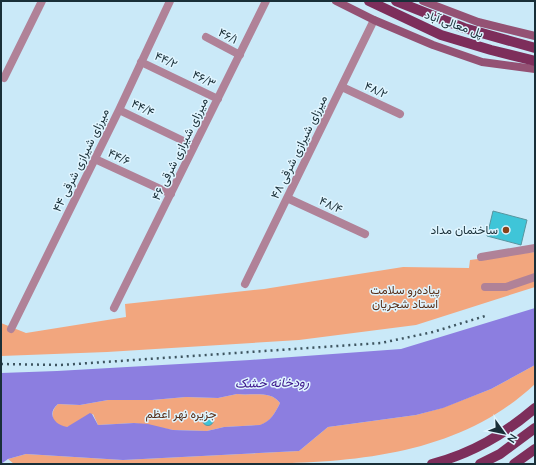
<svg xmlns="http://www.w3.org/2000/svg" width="536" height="465" font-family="Mulish,Vazirmatn,sans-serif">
	<rect width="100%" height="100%" fill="#cae9f8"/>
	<path fill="#f2a67e" d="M535,252V287L416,325L299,340L107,352L1,356V323L26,333L126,317L125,304L264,289L403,267L469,268L470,260Z
		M535,365V384C449,465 325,464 211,464C146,464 80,464 14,464L8,459L26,454L123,460L299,451L328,427L416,415L442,408L491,389Z
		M237,394C251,396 271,390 280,403C275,413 271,421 261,425L224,427L207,431L173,430L134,423L98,425L93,414C87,417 72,426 67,427C54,430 47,413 58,404L80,405L108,400H152L186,397L218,398Z"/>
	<path fill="#8c7ee0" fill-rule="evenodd" d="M535,308V365L491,389L443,408L416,415L328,427L299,451L123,460L26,454L8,459L1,464V373L57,371L250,360L401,349ZM237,394C251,396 271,390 280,403C275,413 271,421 260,425L224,427L207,431L173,430L148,424L134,423L98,425L92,414L90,413L67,427C55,425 46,414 58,404L80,405L108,400H152L186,397L218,398Z"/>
	<path fill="#3fc5d8" stroke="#58959f" d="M493,211L527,220L521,245L487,236Z
		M202.5 420a5.5 5.5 0 1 1 11 0a5.5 5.5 0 1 1-11 0Z"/>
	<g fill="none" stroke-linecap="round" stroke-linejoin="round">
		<path stroke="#b08298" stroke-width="8" d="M206,37L240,55
			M141,62L218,99
			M4,78L42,1
			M342,87L400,114
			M119,110L194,146
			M95,159L171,194
			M287,198L365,234
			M481,257L535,248
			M245,284L374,20
			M485,287H506L535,277
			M114,308L266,1
			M11,329L119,110L170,1"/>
		<path stroke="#945274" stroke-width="8" d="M336,1L374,20L433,45L482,62L535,69
			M423,1L478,22L535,36"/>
		<path stroke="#7d2e5b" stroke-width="10" d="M369,1L441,35L491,50L535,61
			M396,1L464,28L535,48
			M432,464C473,453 503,435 535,408
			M480,464L500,454L535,428
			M514,464L535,449"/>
		<path stroke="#3e5560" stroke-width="2.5" stroke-dasharray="2 4" stroke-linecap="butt" d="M1,364L61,365L381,343L433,332L485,316"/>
	</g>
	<circle fill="#884319" stroke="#e0f5ff" stroke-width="1.5" cx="506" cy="230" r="4"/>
	<g text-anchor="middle" stroke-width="3" stroke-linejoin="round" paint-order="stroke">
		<g font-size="12" fill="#192f38" stroke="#e0f5ff">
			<text transform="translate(454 24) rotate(19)" y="4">پل معالی آباد</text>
			<text transform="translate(228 36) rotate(27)" y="4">۴۶/۱</text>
			<text transform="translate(166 60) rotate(25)" y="4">۴۴/۲</text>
			<text transform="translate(204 79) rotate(26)" y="4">۴۶/۳</text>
			<text transform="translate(376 90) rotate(25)" y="4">۴۸/۲</text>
			<text transform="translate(143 108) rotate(26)" y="4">۴۴/۴</text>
			<text transform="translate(299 147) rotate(-64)" y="4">۴۸ میرزای شیرازی شرقی</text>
			<text transform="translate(180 149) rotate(-64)" y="4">۴۶ میرزای شیرازی شرقی</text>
			<text transform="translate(119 157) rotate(25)" y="4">۴۴/۶</text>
			<text transform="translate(81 160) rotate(-64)" y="4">۴۴ میرزای شیرازی شرقی</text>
			<text transform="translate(331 205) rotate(25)" y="4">۴۸/۴</text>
		</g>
		<g font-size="12" fill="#192f38" stroke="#e0f5ff" text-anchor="end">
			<text x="498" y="234">ساختمان مداد</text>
		</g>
		<g font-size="12" fill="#582f18" stroke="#e0f5ff">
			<text x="405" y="294">پیاده‌رو سلامت<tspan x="405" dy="14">استاد شجریان</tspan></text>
			<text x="181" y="418">جزیره نهر اعظم</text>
		</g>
		<g font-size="13" font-style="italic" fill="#3e188d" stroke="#e0f5ff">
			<text transform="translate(272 382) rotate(-1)" y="5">رودخانه خشک</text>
		</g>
	</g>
	<rect width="536" height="465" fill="none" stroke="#192f38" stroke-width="4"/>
	<g transform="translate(504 433) rotate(123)" stroke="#e0f5ff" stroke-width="3" paint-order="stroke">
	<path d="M0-3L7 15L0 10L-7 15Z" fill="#192f38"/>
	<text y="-6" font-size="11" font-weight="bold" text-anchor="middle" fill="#192f38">N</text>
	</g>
</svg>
